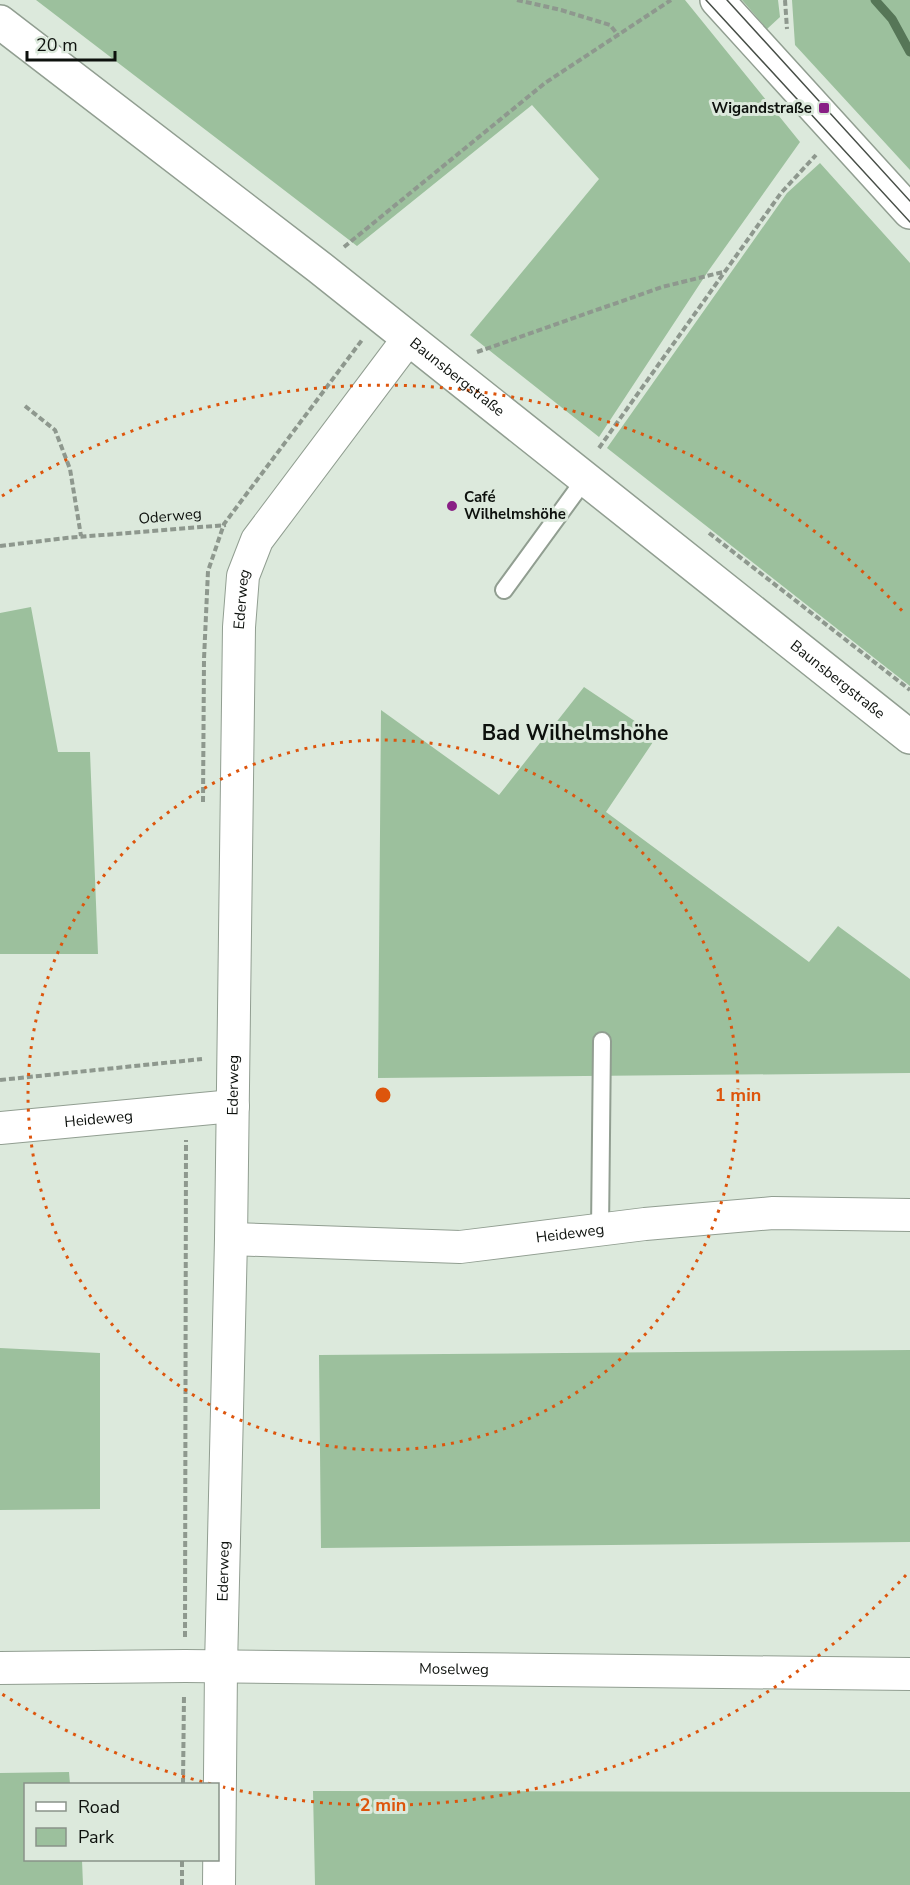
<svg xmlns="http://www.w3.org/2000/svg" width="910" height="1885" font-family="'Nunito Sans',sans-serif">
	<rect width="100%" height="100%" fill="#dce9dc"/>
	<path fill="#9cc09d" d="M36,0H685L800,142L709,270L599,437L470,335L599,179L532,105L357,246Z
		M742,0H778L780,17L767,29Z
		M792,0H910V170L795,45Z
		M820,163L910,263V686L607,448L787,193Z
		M31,607L58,752H90L98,954H0V613Z
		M584,687L657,736L606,812L809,962L838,926L910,979V1073L378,1078L381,710L499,795Z
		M0,1348L100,1353V1509L0,1510Z
		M910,1350V1542L321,1548L319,1355Z
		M69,1772L70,1784H26V1860H82L83,1885H0V1773Z
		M313,1791L910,1792V1885H315Z"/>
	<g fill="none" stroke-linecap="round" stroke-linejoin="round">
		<path stroke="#567657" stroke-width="9" d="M875,0L892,19L910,52"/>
		<defs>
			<path id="service" d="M504,590L585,479
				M600,1230L602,1041"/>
			<g id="minor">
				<path id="s1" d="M0,1128L233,1106"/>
				<path id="s2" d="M231,1239L460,1247L645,1224L773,1213L910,1215"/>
				<path id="s3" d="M0,1668L185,1666L910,1674"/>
				<path id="s4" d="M219,1885L221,1667L231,1239L239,627L243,576L257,540L408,339"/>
			</g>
			<path id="tertiary" d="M717,0L910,212"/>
			<g id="secondary">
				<path id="s5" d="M0,22L319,267L910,737"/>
			</g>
		</defs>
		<use href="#service" stroke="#919e91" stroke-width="20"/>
		<use href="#minor" stroke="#919e91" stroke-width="34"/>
		<use href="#tertiary" stroke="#919e91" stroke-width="36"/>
		<use href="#secondary" stroke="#919e91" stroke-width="36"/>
		<path stroke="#8e988e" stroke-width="4" stroke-dasharray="6 3" stroke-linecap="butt" d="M517,0L561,10L610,25L618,35
			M785,0L787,29
			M344,247L545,83L671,0
			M477,352L662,287L723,272
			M25,406L55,430L70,469L81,536
			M599,448L781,193L816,155
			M709,533L910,690
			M0,546L66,538L226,525
			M203,802L204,659L208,571L224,524L362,340
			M0,1080L202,1059
			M185,1637L186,1140
			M183,1784L184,1695
			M182,1885V1860"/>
		<use href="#service" stroke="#fff" stroke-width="16"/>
		<use href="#minor" stroke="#fff" stroke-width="32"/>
		<use href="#tertiary" stroke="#fff" stroke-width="33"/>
		<use href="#secondary" stroke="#fff" stroke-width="33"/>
		<path stroke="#484f48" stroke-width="1.5" d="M706,0L910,222
			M727,0L910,201"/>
	</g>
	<g fill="none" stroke="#dd550c" stroke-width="3" stroke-dasharray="3 6">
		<circle cx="383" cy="1095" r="355"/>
		<path d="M906 1575A710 710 0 0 1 223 1787M211 1784A710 710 0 0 1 2 1694M2 496A710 710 0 0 1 906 615"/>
	</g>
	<g fill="#891f85" stroke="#dce9dc" stroke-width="2">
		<rect x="818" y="102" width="12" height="12" rx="3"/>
		<circle cx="452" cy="506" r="6"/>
	</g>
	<g text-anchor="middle" stroke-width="6" stroke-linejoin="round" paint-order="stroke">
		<g font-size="15" font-weight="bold" fill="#0d110d" stroke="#dce9dc" text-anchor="end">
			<text x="812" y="113">Wigandstraße</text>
			<text x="464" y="502" text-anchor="start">Café<tspan x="464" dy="17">Wilhelmshöhe</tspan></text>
		</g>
		<g font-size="15" fill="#0d110d" stroke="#dce9dc">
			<text dy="5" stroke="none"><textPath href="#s5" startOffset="579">Baunsbergstraße</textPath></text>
			<text transform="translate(170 516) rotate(-5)" y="5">Oderweg</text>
			<text dy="5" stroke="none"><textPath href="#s4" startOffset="1286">Ederweg</textPath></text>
			<text dy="5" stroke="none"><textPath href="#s5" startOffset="1065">Baunsbergstraße</textPath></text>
			<text dy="5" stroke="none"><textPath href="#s4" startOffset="800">Ederweg</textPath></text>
			<text dy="5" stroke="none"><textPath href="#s1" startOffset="99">Heideweg</textPath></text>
			<text dy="5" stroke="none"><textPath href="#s2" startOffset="340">Heideweg</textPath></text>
			<text dy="5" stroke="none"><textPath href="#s4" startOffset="314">Ederweg</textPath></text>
			<text dy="5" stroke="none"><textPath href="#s3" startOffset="454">Moselweg</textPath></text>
		</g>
		<g font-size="21" font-weight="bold" fill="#0d110d" stroke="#dce9dc">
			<text x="575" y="740">Bad Wilhelmshöhe</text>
		</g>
	</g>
	<circle cx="383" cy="1095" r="9" fill="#dd550c" stroke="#dce9dc" stroke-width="3"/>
	<g font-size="18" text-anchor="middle" font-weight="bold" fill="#dd550c" stroke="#dce9dc" stroke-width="6" stroke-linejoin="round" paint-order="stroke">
		<text x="738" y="1101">1 min</text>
		<text x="383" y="1811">2 min</text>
	</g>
	<rect x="24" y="1783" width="195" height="78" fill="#dce9dc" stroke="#899389" stroke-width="1.5"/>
	<rect x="36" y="1802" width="30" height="9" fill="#ffffff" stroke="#899389" stroke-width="1.5"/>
	<text x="78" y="1813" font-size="18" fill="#0d110d">Road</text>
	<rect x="36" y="1828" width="30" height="18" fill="#9cc09d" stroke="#899389" stroke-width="1.5"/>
	<text x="78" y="1843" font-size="18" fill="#0d110d">Park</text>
	<path d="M27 51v9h88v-9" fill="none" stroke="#0d110d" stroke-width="3"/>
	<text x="36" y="51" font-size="18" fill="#0d110d" stroke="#dce9dc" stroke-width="4.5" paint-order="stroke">20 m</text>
</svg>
